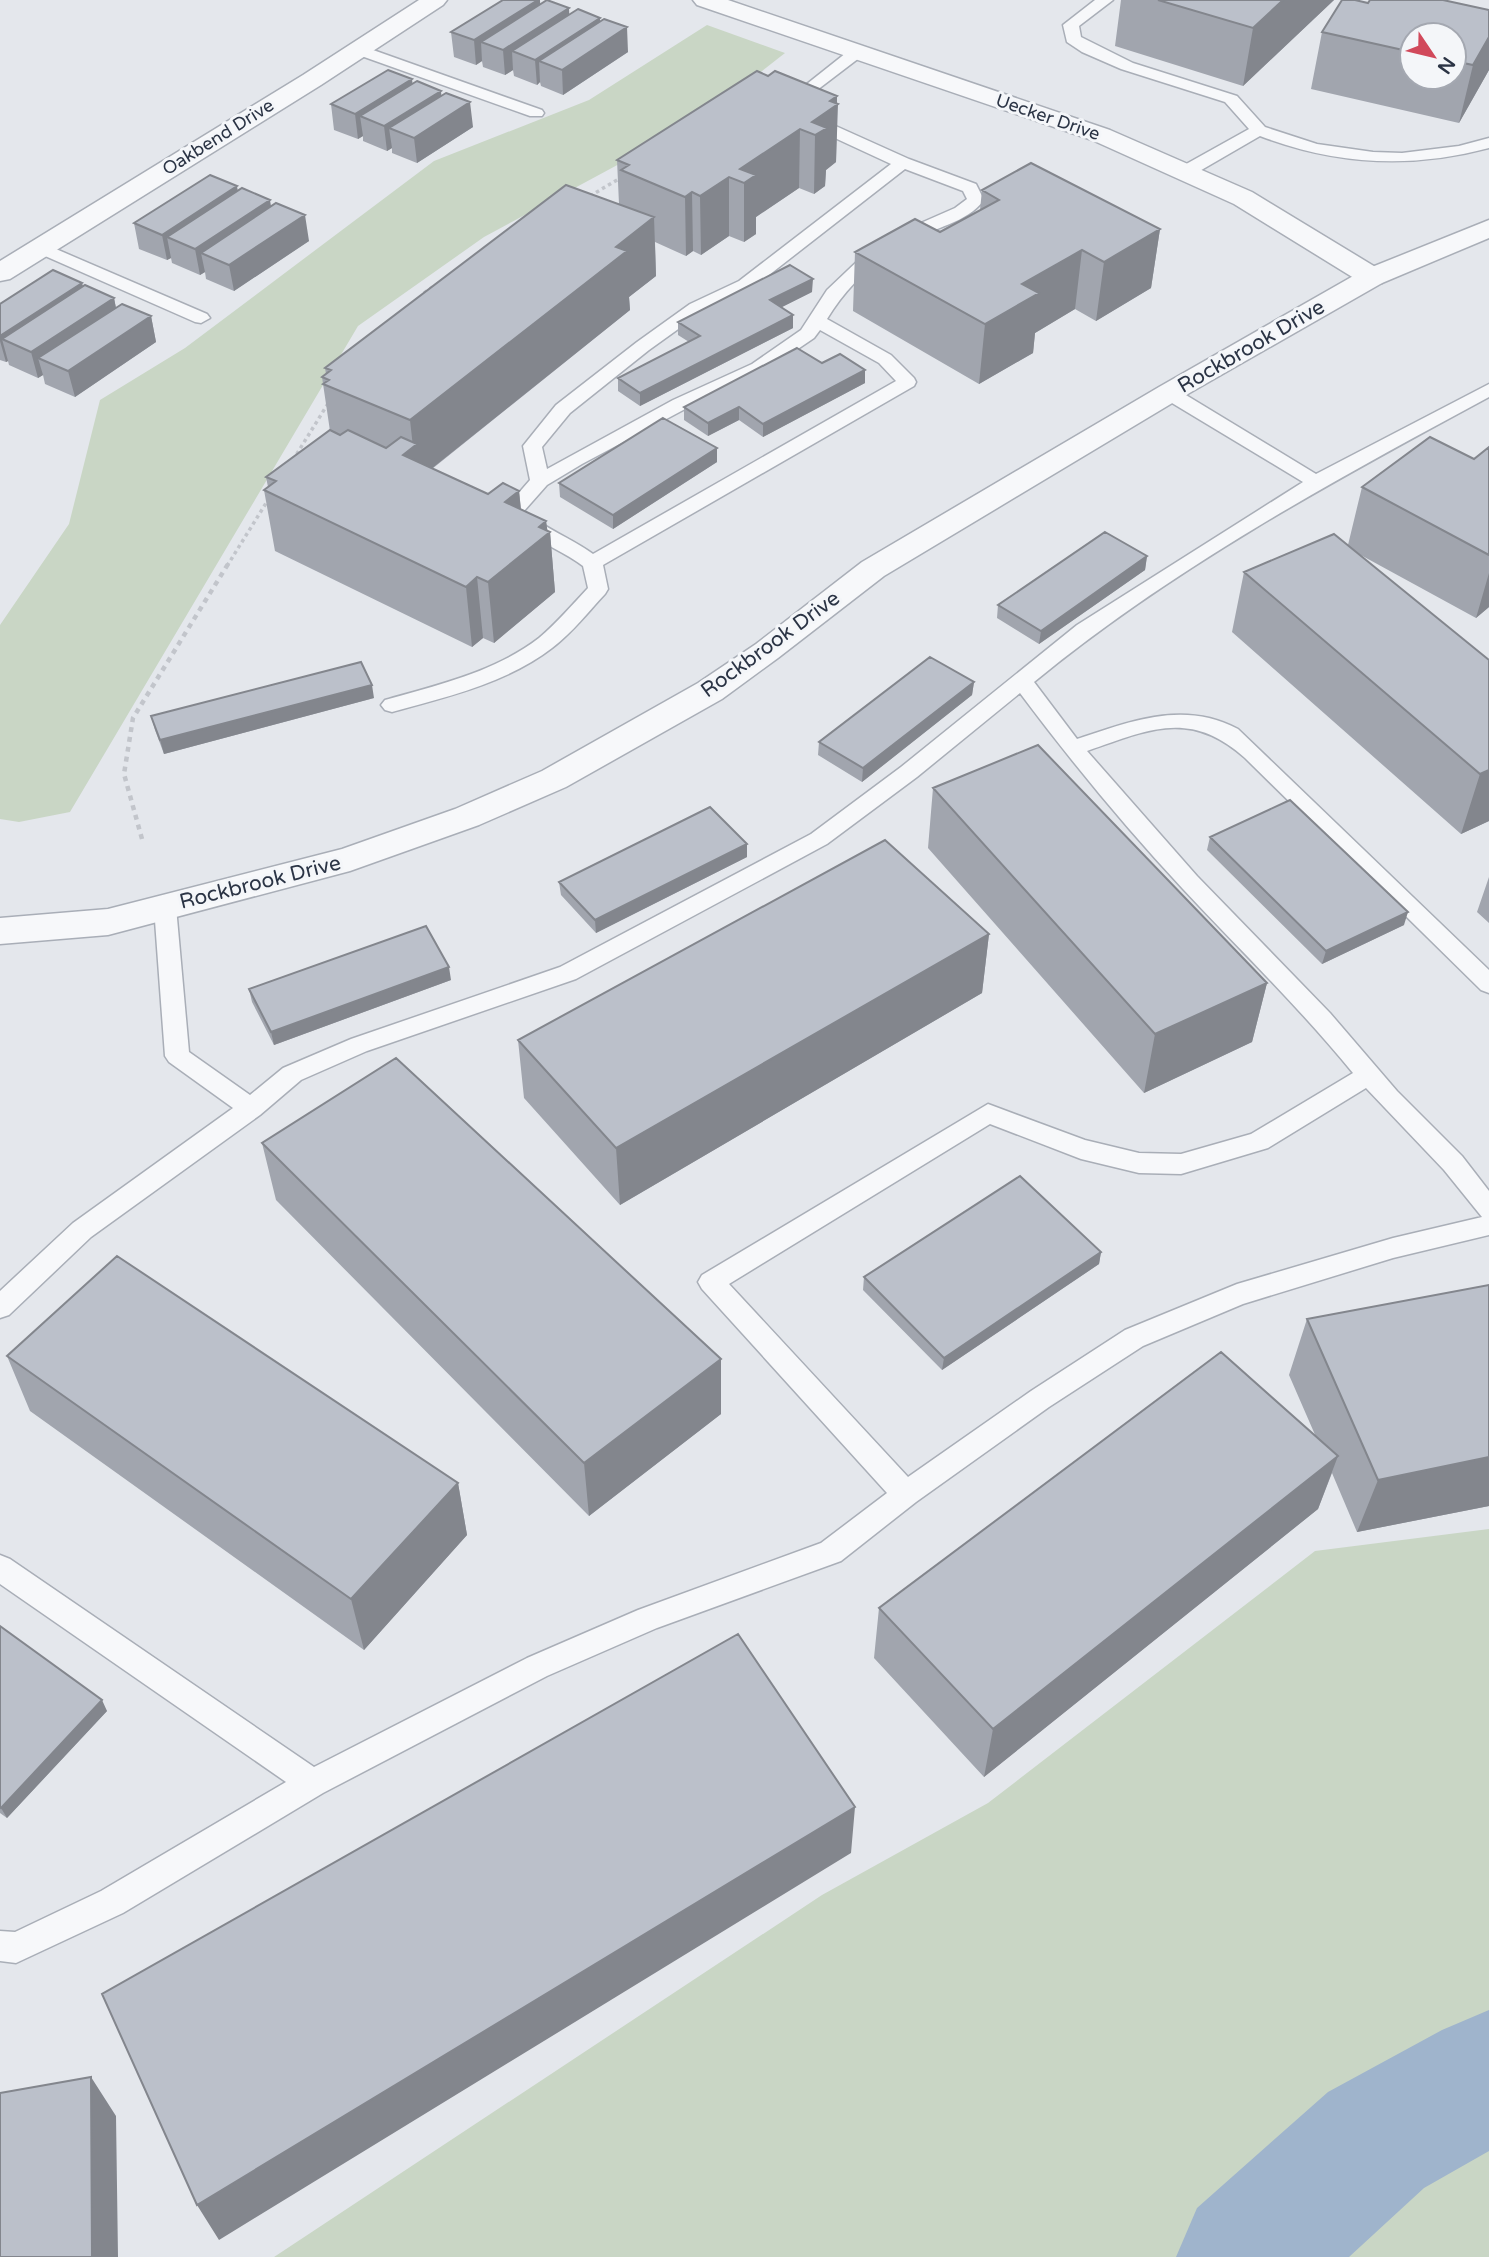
<svg xmlns="http://www.w3.org/2000/svg" width="1489" height="2257" font-family="'Varela Round',sans-serif">
	<rect width="100%" height="100%" fill="#e4e7ec"/>
	<path fill="#c9d6c5" d="M707,25L785,53L697,122L484,237L358,326L70,812L19,822L0,819V625L69,524L100,400L185,348L434,161L589,100Z
		M1489,1529V2257H274L822,1895L988,1803L1315,1551Z"/>
	<g fill="none" stroke-linecap="round" stroke-linejoin="round">
		<path fill="#9fb4cc" fill-rule="evenodd" d="M1489,2010V2151L1424,2188L1349,2257H1176L1197,2208L1328,2092L1442,2030Z"/>
		<defs>
			<path id="service" d="M1095,0H1113L1079,26L1081,37L1133,63L1237,96L1265,127L1317,144L1373,152L1402,153L1459,146L1489,138V148C1411,169 1336,165 1260,136L1191,176H1179L1177,172L1179,168L1249,129L1225,102L1121,69L1082,52L1067,42L1063,25Z
				M359,45L542,110L544,113L542,116H530L353,53L351,50L353,47Z
				M857,47L865,52L863,55L804,100L809,114L909,159L976,184L984,200C967,223 933,228 909,241C875,260 847,286 827,319L891,355L914,378L916,382L914,386L603,565L608,589L605,594C588,612 573,632 552,648C507,683 446,697 392,712L385,710L381,705L385,700C437,685 495,672 539,638C557,623 572,605 588,588L583,566C558,547 522,537 503,511L530,480L523,446L556,405L637,342L690,304L739,281L891,164L796,120L788,99L851,49ZM905,169L963,191L967,199L955,208L898,233L866,253L827,290L801,330L752,364L673,400L547,469L542,447L570,413L649,350L702,312L751,289ZM820,330L879,363L896,381L593,554C571,538 545,529 524,511L547,485L582,464L687,408L764,372L814,338Z
				M42,243L207,314L210,318L201,323L195,322L36,252L33,248Z
				M1489,384V397C1333,481 1171,569 1034,682L1077,739C1131,721 1184,700 1238,729L1489,970V993L1481,990L1245,758C1191,709 1149,729 1087,751L1197,876L1330,1013L1397,1091L1462,1156L1489,1191V1235L1393,1258L1243,1304L1143,1346L1049,1407L916,1502L841,1561L657,1628L547,1676L323,1793L123,1913L16,1963L0,1961V1931L15,1932L101,1891L286,1782L0,1584V1555L10,1559L314,1767L527,1658L638,1610L821,1543L887,1493L702,1289L698,1282L702,1275L988,1104L1085,1140L1139,1153L1181,1154L1251,1134L1353,1073C1300,1008 1240,950 1183,889C1125,827 1071,761 1020,693L917,777L827,844L576,979L367,1051L301,1080L260,1115L91,1237L9,1315L0,1318V1291L73,1223L233,1108L169,1062L165,1056L154,907L157,901L165,899L173,901L176,907L189,1052L250,1095L283,1068L351,1039L560,967L811,834L901,767L1077,625L1303,482L1162,397L1160,393L1162,389H1176L1316,474ZM1366,1088L1444,1170L1482,1217L1393,1238L1237,1284L1125,1330L1031,1391L908,1477L729,1284L990,1124L1081,1159L1139,1173L1181,1174L1268,1148Z"/>
			<path id="minor" d="M693,0H728L1110,130L1252,192L1382,271L1386,277L1382,283L1372,285L1362,283L1234,204L1092,140L697,5Z"/>
			<path id="tertiary" d="M419,0H447L443,5L321,85L10,279L0,281V261L303,75Z
				M1489,220V238L1382,283L1179,399L884,576L778,658L722,699L566,787L479,825L350,871L108,935L0,944V918L108,909L342,849L455,809L542,771L698,683L756,644L862,562L1159,387L1362,271Z"/>
		</defs>
		<use href="#service" stroke="#a9aeb7" stroke-width="3"/>
		<use href="#minor" stroke="#a9aeb7" stroke-width="3"/>
		<use href="#tertiary" stroke="#a9aeb7" stroke-width="3"/>
		<path stroke="#c2c5cb" stroke-width="3.5" stroke-dasharray="3.5 3.5" stroke-linecap="butt" d="M590,196L622,177
			M424,293L440,282
			M293,460L329,402
			M227,566L268,500"/>
		<path stroke="#c2c5cb" stroke-width="4.5" stroke-dasharray="5 5" stroke-linecap="butt" d="M142,839L124,774L133,718L228,564"/>
		<use href="#service" fill="#f7f8fa" fill-rule="evenodd"/>
		<use href="#minor" fill="#f7f8fa" fill-rule="evenodd"/>
		<use href="#tertiary" fill="#f7f8fa" fill-rule="evenodd"/>
	</g>
	<path fill="#a1a5ae" fill-rule="evenodd" d="M503,0H540V5L569,8V15L600,21L628,52L563,95L541,86L540,82L537,85L514,76L513,70L505,75L483,67L482,61L476,65L454,57L451,32Z
		M1121,0H1334L1243,86L1115,46Z
		M1368,3L1489,10V70L1459,123L1311,89L1322,32ZM1412,35H1454V77H1412Z
		M412,84L441,96L473,127L417,163L392,153V148L387,151L363,141V136L358,139L334,130L331,104Z
		M837,104L836,162L826,170L825,186L814,194L799,188L756,217V234L744,242L729,236L701,255L693,251L686,256L655,242L656,276L629,297L630,310L432,469L488,494L519,491L521,509L546,521L547,531L550,532L555,592L494,643L483,638L472,647L275,551L264,490L268,487L266,477L330,431L322,377L326,374L325,368L619,204L617,160Z
		M982,190L1160,229L1151,288L1096,321L1075,309L1035,333L1033,353L979,384L853,311L855,252L940,232L980,210Z
		M238,191L271,206L309,241L234,291L206,279L205,272L200,275L172,263L171,258L167,260L139,249L134,223Z
		M82,283L83,287L114,298L116,308L151,316L156,342L75,397L45,384L43,375L38,378L9,365L8,361L6,362L0,360V304Z
		M812,292L782,307L793,328L640,406L618,391V378L689,342L678,335V322Z
		M822,363L865,370V383L763,437L739,420L708,436L684,420V407Z
		M1489,447V607L1476,618L1357,553L1489,660V821L1461,834L1232,632L1244,572L1348,545L1362,487L1474,459Z
		M717,448V462L613,529L560,497L559,483Z
		M1147,556L1145,570L1039,644L997,618L998,605Z
		M974,682L972,695L862,782L818,755L819,742Z
		M374,698L164,754L155,730L151,716Z
		M933,788L1267,983L1252,1042L1144,1093L928,848Z
		M1210,837L1404,925L1322,964L1207,850Z
		M747,857L596,933L561,895L559,882Z
		M1489,877V923L1477,912Z
		M989,934L982,993L620,1205L524,1098L518,1040Z
		M451,980L274,1045L252,1002L249,989Z
		M262,1143L721,1414L589,1516L276,1200Z
		M1101,1252L1099,1264L942,1370L863,1290L864,1277Z
		M1489,1285V1506L1357,1532L1332,1473L1318,1509L984,1777L874,1658L879,1608L1316,1437L1289,1375L1307,1319Z
		M7,1356L458,1483L467,1535L364,1650L30,1411Z
		M0,1626L107,1711L7,1818L0,1813Z"/>
	<path fill="#83868d" d="M538,0H540L541,23L481,42L482,61L476,65L474,40Z
		M1283,0H1334L1243,86L1253,28Z
		M569,8L570,33L512,51L513,70L505,75L503,50Z
		M600,18L601,42L539,61L540,82L537,85L535,60Z
		M627,27L628,52L563,95L562,70Z
		M1489,37V70L1459,123L1473,65Z
		M412,79L415,104L360,116L363,136L358,139L355,114Z
		M441,91L443,116L389,128L392,148L387,151L384,126Z
		M837,96V105L838,104L836,162L826,170L825,186L814,194L815,135L812,122L830,101Z
		M470,102L473,127L417,163L414,138Z
		M800,129L799,188L756,217V234L744,242V183L740,169Z
		M729,177V236L701,255L700,196Z
		M237,186L241,211L167,237L171,258L167,260L162,235Z
		M692,192L693,251L686,256L685,197Z
		M270,200L274,225L201,253L205,272L200,275L195,249Z
		M305,215L309,241L234,291L229,265Z
		M654,217L656,276L629,297L630,310L421,477L403,455L413,447L410,420L616,247Z
		M1160,229L1151,288L1096,321L1104,262Z
		M1082,250L1075,309L1035,333L1033,353L979,384L985,324L1022,284Z
		M813,279L812,292L770,313V300Z
		M82,283L88,309L2,339L8,361L6,362L0,341V336Z
		M114,298L119,324L38,358L43,375L38,378L31,352Z
		M793,315V328L640,406V393Z
		M151,316L156,342L75,397L68,371Z
		M865,370V383L763,437V424Z
		M739,407V420L708,436V423Z
		M717,448V462L613,529V515Z
		M519,491L525,551L505,502Z
		M546,521L548,534L550,532L555,592L494,643L488,582L539,527Z
		M1147,556L1145,570L1039,644L1041,631Z
		M1489,573V607L1476,618Z
		M477,577L483,638L472,647L466,587Z
		M974,682L972,695L862,782L863,768Z
		M372,685L374,698L164,754L160,740Z
		M1489,770V821L1461,834L1480,774Z
		M747,844V857L596,933L595,920Z
		M1408,912L1404,925L1322,964L1326,951Z
		M989,934L982,993L620,1205L616,1148Z
		M449,967L451,980L274,1045L271,1032Z
		M1267,983L1252,1042L1144,1093L1155,1034Z
		M1101,1252L1099,1264L942,1370L944,1358Z
		M721,1359V1414L589,1516L584,1463Z
		M1338,1456L1318,1509L984,1777L993,1729Z
		M1489,1457V1506L1357,1532L1378,1480Z
		M458,1483L467,1535L364,1650L351,1599Z
		M102,1700L107,1711L7,1818L1,1808Z
		M855,1807L851,1853L219,2240L197,2205Z
		M91,2077L116,2116L118,2257H92Z"/>
	<path fill="#bbc0ca" stroke="#83868d" stroke-width="2" d="M503,0H538L474,40L451,32Z
		M547,0L569,8L503,50L481,42Z
		M1158,0H1283L1253,28Z
		M1342,0H1355L1368,3L1370,0H1443L1489,10V37L1473,65L1454,61V35H1412V52L1322,32Z
		M578,9L600,18L535,60L512,51Z
		M604,19L627,27L562,70L539,61Z
		M388,70L412,79L355,114L331,104Z
		M757,71L768,76L775,71L837,96L830,101L838,104L812,122L827,128L815,135L800,129L740,169L756,175L744,183L729,177L700,196L692,192L685,197L621,170L629,165L617,160Z
		M417,81L441,91L384,126L360,116Z
		M446,93L470,102L414,138L389,128Z
		M1031,163L1160,229L1104,262L1082,250L1022,284L1039,293L985,324L855,252L915,219L940,232L999,200L982,190Z
		M210,175L237,186L162,235L134,223Z
		M566,185L654,217L616,247L627,251L410,420L323,384L329,380L322,377L331,370L325,368Z
		M242,188L270,200L195,249L167,237Z
		M276,203L305,215L229,265L201,253Z
		M790,265L813,279L770,300L793,315L640,393L618,378L700,336L678,322Z
		M53,270L82,283L0,336V304Z
		M85,285L114,298L31,352L2,339Z
		M122,304L151,316L68,371L38,358Z
		M797,348L822,363L840,354L865,370L763,424L739,407L708,423L684,407Z
		M663,418L717,448L613,515L559,483Z
		M330,430L340,435L348,430L386,448L401,437L417,444L403,455L488,494L503,483L519,491L505,502L546,521L539,527L550,532L488,582L477,577L466,587L264,490L276,481L266,477Z
		M1430,437L1474,459L1489,447V555L1362,487Z
		M1105,532L1147,556L1041,631L998,605Z
		M1334,534L1489,660V770L1480,774L1244,572Z
		M930,657L974,682L863,768L819,742Z
		M361,662L372,685L160,740L151,716Z
		M1038,745L1267,983L1155,1034L933,788Z
		M1290,800L1408,912L1326,951L1210,837Z
		M710,807L747,844L595,920L559,882Z
		M885,840L989,934L616,1148L518,1040Z
		M426,926L449,967L271,1032L249,989Z
		M396,1058L721,1359L584,1463L262,1143Z
		M1020,1176L1101,1252L944,1358L864,1277Z
		M117,1256L458,1483L351,1599L7,1356Z
		M1489,1285V1457L1378,1480L1307,1319Z
		M1221,1352L1338,1456L993,1729L879,1608Z
		M0,1626L102,1700L1,1808L0,1807Z
		M738,1634L855,1807L197,2205L102,1994Z
		M91,2077L92,2257H0V2093Z"/>
	<g text-anchor="middle" stroke-width="6" stroke-linejoin="round" paint-order="stroke">
		<g font-size="18" fill="#2b3445" stroke="#f4f6f9">
			<text transform="translate(1048 117) rotate(19)" y="6">Uecker Drive</text>
			<text transform="translate(218 137) rotate(-32)" y="6">Oakbend Drive</text>
		</g>
		<g font-size="21" fill="#2b3445" stroke="#f4f6f9">
			<text transform="translate(1251 346) rotate(-30)" y="7">Rockbrook Drive</text>
			<text transform="translate(770 644) rotate(-36)" y="7">Rockbrook Drive</text>
			<text transform="translate(260 882) rotate(-14)" y="7">Rockbrook Drive</text>
		</g>
	</g>
	<g transform="translate(1433 56) rotate(125)"><circle r="33" fill="#f4f6f9" stroke="#a4a8b1" stroke-width="2"/>
	<path d="M0-5L12 26L0 18L-12 26Z" fill="#d1495b"/>
	<text y="-10" font-size="19" font-weight="bold" text-anchor="middle" fill="#2b3445">N</text>
	</g>
</svg>
